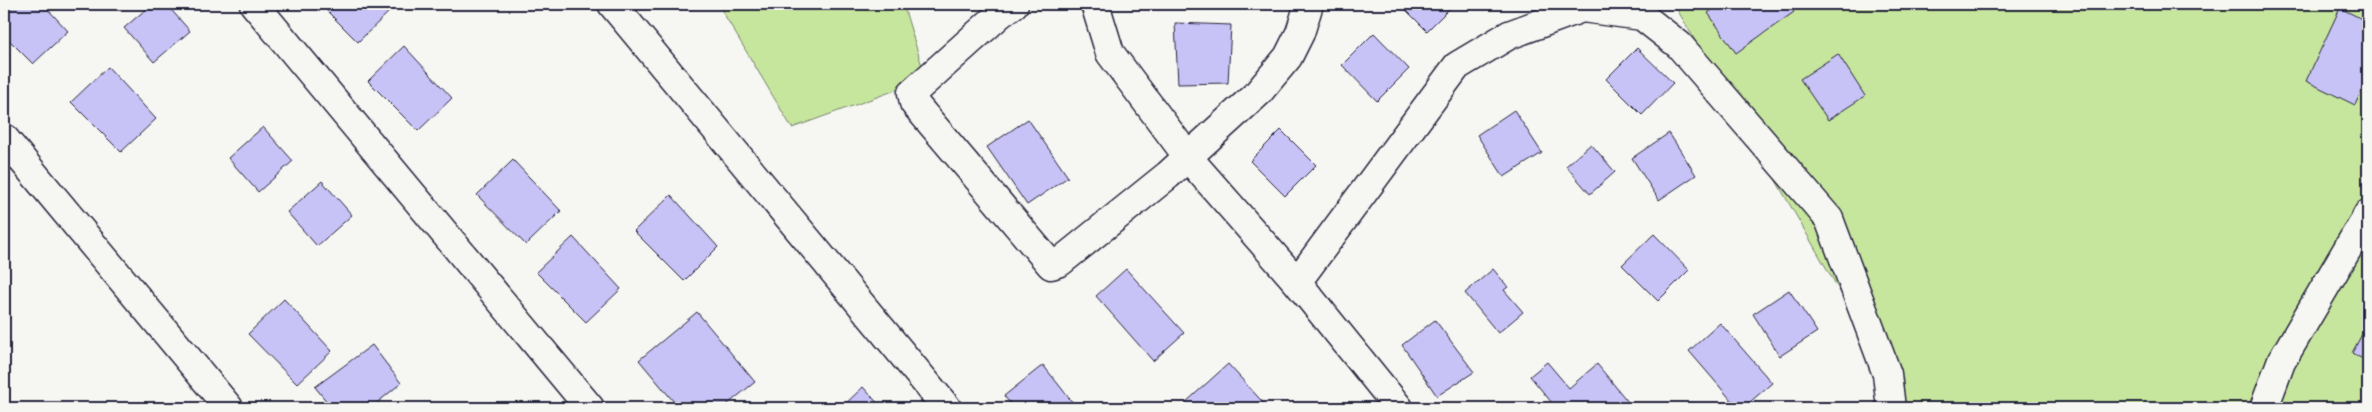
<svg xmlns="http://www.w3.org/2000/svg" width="2372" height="412" font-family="Pangolin,sans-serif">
	<rect width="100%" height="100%" fill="#f6f6f2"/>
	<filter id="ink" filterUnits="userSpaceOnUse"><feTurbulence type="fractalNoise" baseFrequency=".02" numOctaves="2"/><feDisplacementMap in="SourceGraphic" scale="10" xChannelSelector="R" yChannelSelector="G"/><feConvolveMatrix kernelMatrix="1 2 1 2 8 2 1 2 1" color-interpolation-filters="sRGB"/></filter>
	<g filter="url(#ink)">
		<path fill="#c7e69d" stroke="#74846c" d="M718,4H903L926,79L792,128Z
			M1674,4H2368V408H1902V399Z"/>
		<path fill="#c8c3f6" stroke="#22223b" d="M4,4H43L68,31L33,64L4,35Z
			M152,4H166L190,31L154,62L124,28Z
			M320,4H389L393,8L358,42Z
			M1400,4H1454L1427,31Z
			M1720,4H1788L1794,12L1736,53L1708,13Z
			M2340,8L2368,22V77L2355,105L2306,81Z
			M1175,23L1231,25L1228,83L1178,84Z
			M1374,33L1409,69L1377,101L1342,65Z
			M404,46L452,98L418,131L368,81Z
			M1637,48L1673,83L1642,115L1606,79Z
			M1838,54L1865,96L1828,120L1800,79Z
			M108,67L156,119L121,152L71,102Z
			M1514,110L1542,153L1504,177L1477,135Z
			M1028,119L1068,177L1027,205L987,147Z
			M263,127L293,161L258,192L228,158Z
			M1281,130L1316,165L1285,196L1250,161Z
			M1669,133L1696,175L1659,200L1632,158Z
			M1591,144L1615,172L1590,194L1566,166Z
			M513,160L561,211L526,245L477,195Z
			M322,181L352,215L317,246L287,212Z
			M671,195L718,247L684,281L634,231Z
			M1654,234L1689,270L1658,301L1622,265Z
			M573,237L621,289L586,322L536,272Z
			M1126,269L1184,333L1153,361L1096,296Z
			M1493,269L1508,287L1504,290L1523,312L1498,333L1465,293Z
			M1789,290L1817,332L1780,356L1753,314Z
			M284,299L332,351L297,384L248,334Z
			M697,312L755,382L723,408H679L639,360Z
			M1435,320L1474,372L1437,396L1402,345Z
			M1720,323L1772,383L1743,408H1738L1689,351Z
			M2368,323V362L2352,353Z
			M372,345L401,383L371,408H332L315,387Z
			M1547,362L1569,388L1597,364L1633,408H1556L1530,376Z
			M1228,364L1268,408H1190L1185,403Z
			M1043,365L1077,408H1014L1004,396Z
			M863,387L882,408H841Z"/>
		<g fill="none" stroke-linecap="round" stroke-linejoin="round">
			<defs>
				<path id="street" d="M254,4L590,408
					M612,4L947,408
					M1014,4L1000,14L912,93L914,103L1051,265L1060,262L1168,175L1258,93L1288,57L1300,33L1309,4
					M1095,4L1110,53L1191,161L1297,282L1457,66L1509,35L1582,8L1642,16L1679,45L1829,219L1887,374L1891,408
					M4,138L229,408
					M1297,282L1399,408
					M2264,408L2281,362L2368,214"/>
			</defs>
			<use href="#street" stroke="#22223b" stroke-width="31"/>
			<use href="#street" stroke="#f6f6f2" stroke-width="28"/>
		</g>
	</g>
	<rect width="2372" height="412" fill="none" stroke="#f6f6f2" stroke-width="20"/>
	<rect x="10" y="10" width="2352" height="392" fill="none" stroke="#22223b" stroke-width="2" filter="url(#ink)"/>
</svg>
